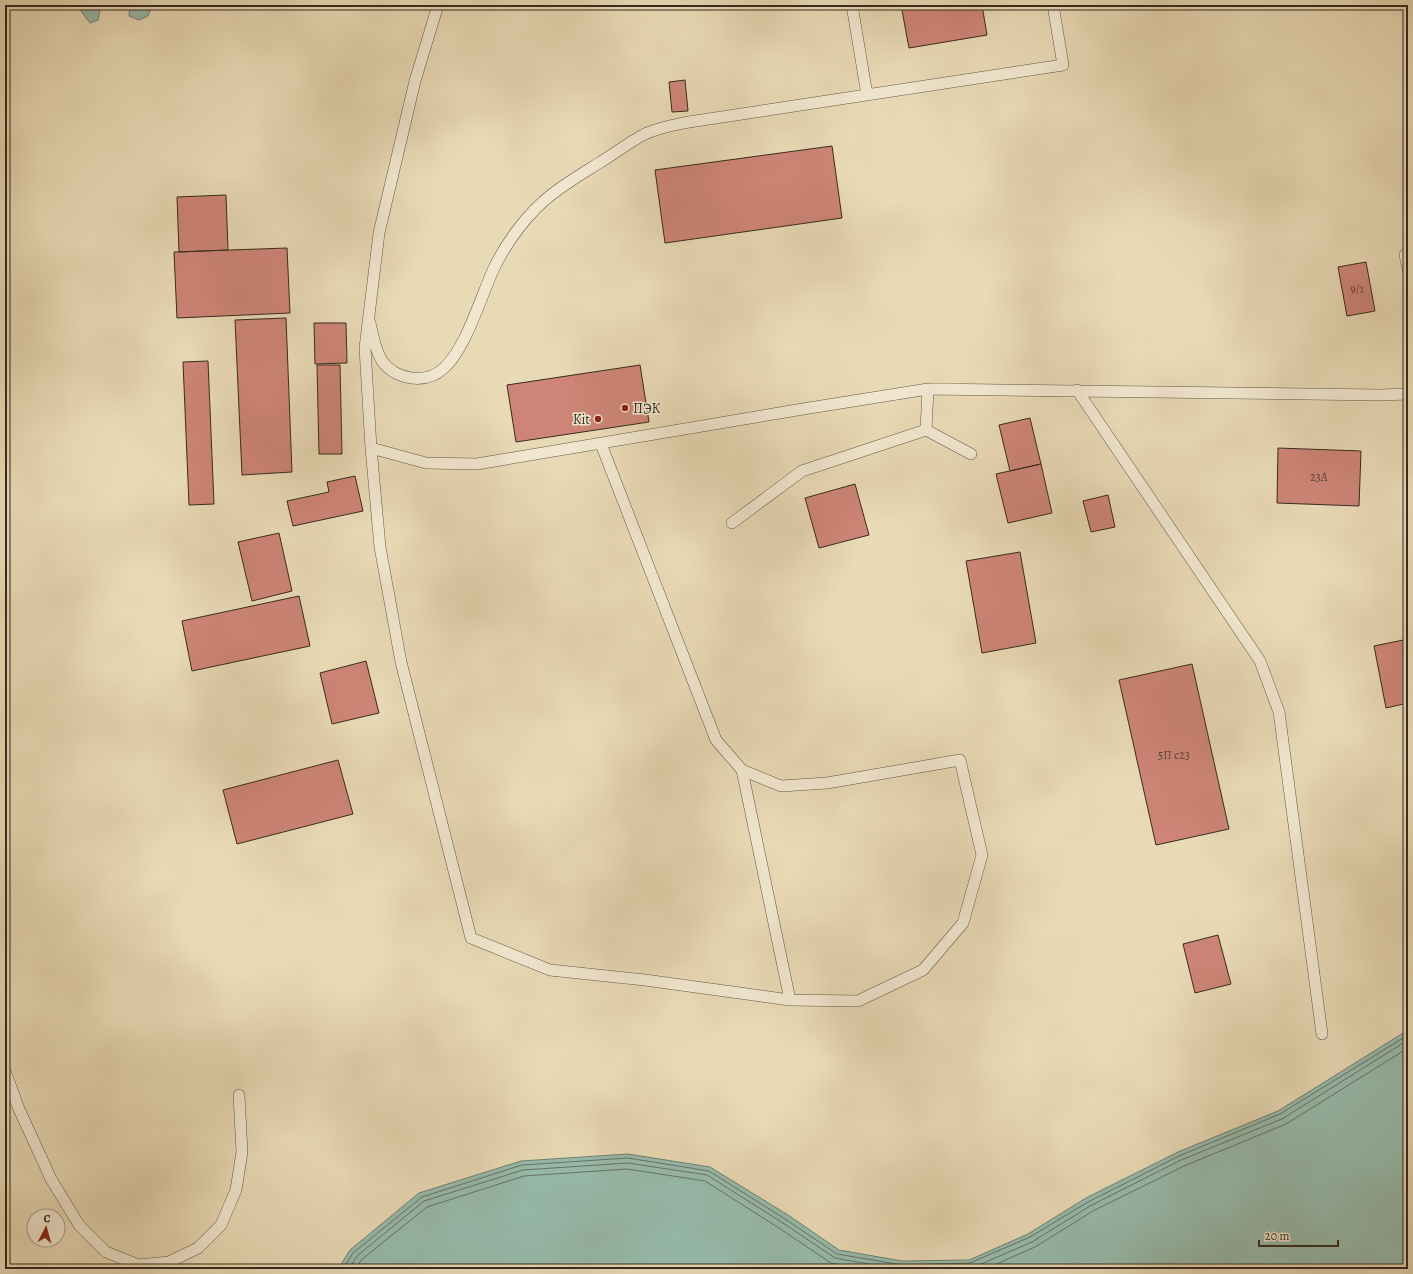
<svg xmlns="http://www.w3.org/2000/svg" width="1413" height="1274" font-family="Alegreya,serif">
	<rect width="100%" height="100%" fill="#e9dab6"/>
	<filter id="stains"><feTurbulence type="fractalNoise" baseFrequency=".005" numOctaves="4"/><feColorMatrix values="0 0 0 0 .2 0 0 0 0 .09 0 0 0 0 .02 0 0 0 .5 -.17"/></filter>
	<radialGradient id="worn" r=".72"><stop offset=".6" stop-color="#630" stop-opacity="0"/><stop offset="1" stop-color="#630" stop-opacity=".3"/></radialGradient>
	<path fill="#97bbac" stroke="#708173" d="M79,5H101L98,20L90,23L81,11Z
		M130,5H152L148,16L139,20L129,16Z
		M1408,1030V1269H338L350,1250L419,1193L521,1161L628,1154L710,1167L788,1215L839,1250L902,1261L969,1260L1028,1234L1086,1198L1178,1152L1278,1111Z"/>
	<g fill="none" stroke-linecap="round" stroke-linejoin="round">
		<path stroke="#667365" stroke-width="1" d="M343,1269L353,1253L422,1197L522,1165L628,1158L709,1171L785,1219L837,1254L902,1265L970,1263L1030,1237L1088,1202L1179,1156L1280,1114L1408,1035
			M349,1269L357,1256L424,1201L523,1170L628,1163L707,1175L783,1223L835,1258L896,1269
			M356,1269L361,1260L427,1207L524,1176L627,1169L705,1181L779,1228L831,1263L860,1269
			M947,1269L972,1268L1032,1242L1090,1206L1181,1160L1282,1119L1408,1040
			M985,1269L1035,1247L1093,1211L1184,1166L1286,1124L1408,1048"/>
	</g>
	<path fill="#ce8577" stroke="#352b1e" d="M901,5H982L987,35L909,48Z
		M685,80L688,111L672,112L669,82Z
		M832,146L842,218L665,243L655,170Z
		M226,195L228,250L179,252L177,197Z
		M287,248L290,313L177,318L174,252Z
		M1366,262L1375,311L1347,316L1338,267Z
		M286,318L292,472L242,475L235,320Z
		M314,323H346L347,363L315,364Z
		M208,361L214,504L189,505L183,362Z
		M317,365H340L342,454H319Z
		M640,365L649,422L516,442L507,385Z
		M1030,418L1041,464L1010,471L999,425Z
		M1278,448L1361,451L1359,506L1277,503Z
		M1041,464L1052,513L1008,523L996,474Z
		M355,476L363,511L293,526L287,501L329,492L327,482Z
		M855,484L869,535L819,548L805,498Z
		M1108,495L1115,527L1091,532L1083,501Z
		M279,533L292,591L252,601L238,542Z
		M1020,552L1036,643L982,653L966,561Z
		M299,596L310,646L192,671L182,621Z
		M1408,639V703L1386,708L1374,646Z
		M366,661L379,713L332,724L320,673Z
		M1192,664L1229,829L1156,845L1119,680Z
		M338,760L353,814L237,844L223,790Z
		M1218,935L1231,984L1195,993L1183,944Z"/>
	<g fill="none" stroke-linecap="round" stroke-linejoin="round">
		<defs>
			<path id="lane" d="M438,5L415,81L379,233L365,348L371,448L380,547L401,662L471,938L550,970L645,980L790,1000L858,1001L923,970L963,923L982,855L960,760L827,783L781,786L742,770L716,740L601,444
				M852,5L867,95
				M1408,255H1405L1408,269
				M370,323C373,336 375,350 382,361C396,380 426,385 444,368C467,347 481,295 495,266C508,240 528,213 551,195C566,183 583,173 599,163C614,154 628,143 643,135C657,128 674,125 689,122L1063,65L1053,5
				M1077,390L1260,661L1279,712L1322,1034
				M926,430L971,454
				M371,448L426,463L477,464L803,409L928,389L1381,395L1408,394
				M732,523L802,471L926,430L928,389
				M742,770L790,1000
				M5,1071L19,1109L51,1179L79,1225L106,1252L139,1265L169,1262L198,1248L221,1225L236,1190L242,1152L239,1095"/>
		</defs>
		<use href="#lane" stroke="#625744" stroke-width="12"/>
		<use href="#lane" stroke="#f1e7d0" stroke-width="11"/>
	</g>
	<g fill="#8f2418" stroke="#f1e7d0" stroke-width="1.5">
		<circle cx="625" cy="408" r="4"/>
		<circle cx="598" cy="419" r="4"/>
	</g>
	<g text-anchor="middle" stroke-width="3" stroke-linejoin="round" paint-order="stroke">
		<g font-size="12" fill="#5b4234">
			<text x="1357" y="293">9/1</text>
			<text x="1319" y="481">23А</text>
			<text x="1174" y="759">5П с23</text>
		</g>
		<g font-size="14" fill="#352b1e" stroke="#f1e7d0" text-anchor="start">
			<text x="633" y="413">ПЭК</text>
			<text x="590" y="424" text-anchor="end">Kit</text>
		</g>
	</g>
	<rect width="1413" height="1274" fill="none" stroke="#e9dab6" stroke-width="20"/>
	<rect x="6" y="6" width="1401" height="1262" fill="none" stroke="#352b1e" stroke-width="2"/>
	<rect x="10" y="10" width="1393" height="1254" fill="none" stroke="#352b1e"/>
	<g transform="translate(46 1228) rotate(6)"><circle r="19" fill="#f1e7d0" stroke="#a69c89"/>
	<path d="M0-3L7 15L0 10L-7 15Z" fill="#8f2418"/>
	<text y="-6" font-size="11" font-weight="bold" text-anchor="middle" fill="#352b1e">С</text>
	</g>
	<path d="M1259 1240v6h79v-6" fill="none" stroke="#352b1e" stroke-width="2"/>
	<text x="1265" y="1240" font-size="12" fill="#352b1e" stroke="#f1e7d0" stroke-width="3" paint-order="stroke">20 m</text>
	<rect width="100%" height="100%" filter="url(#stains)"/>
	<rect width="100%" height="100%" fill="url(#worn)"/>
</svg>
